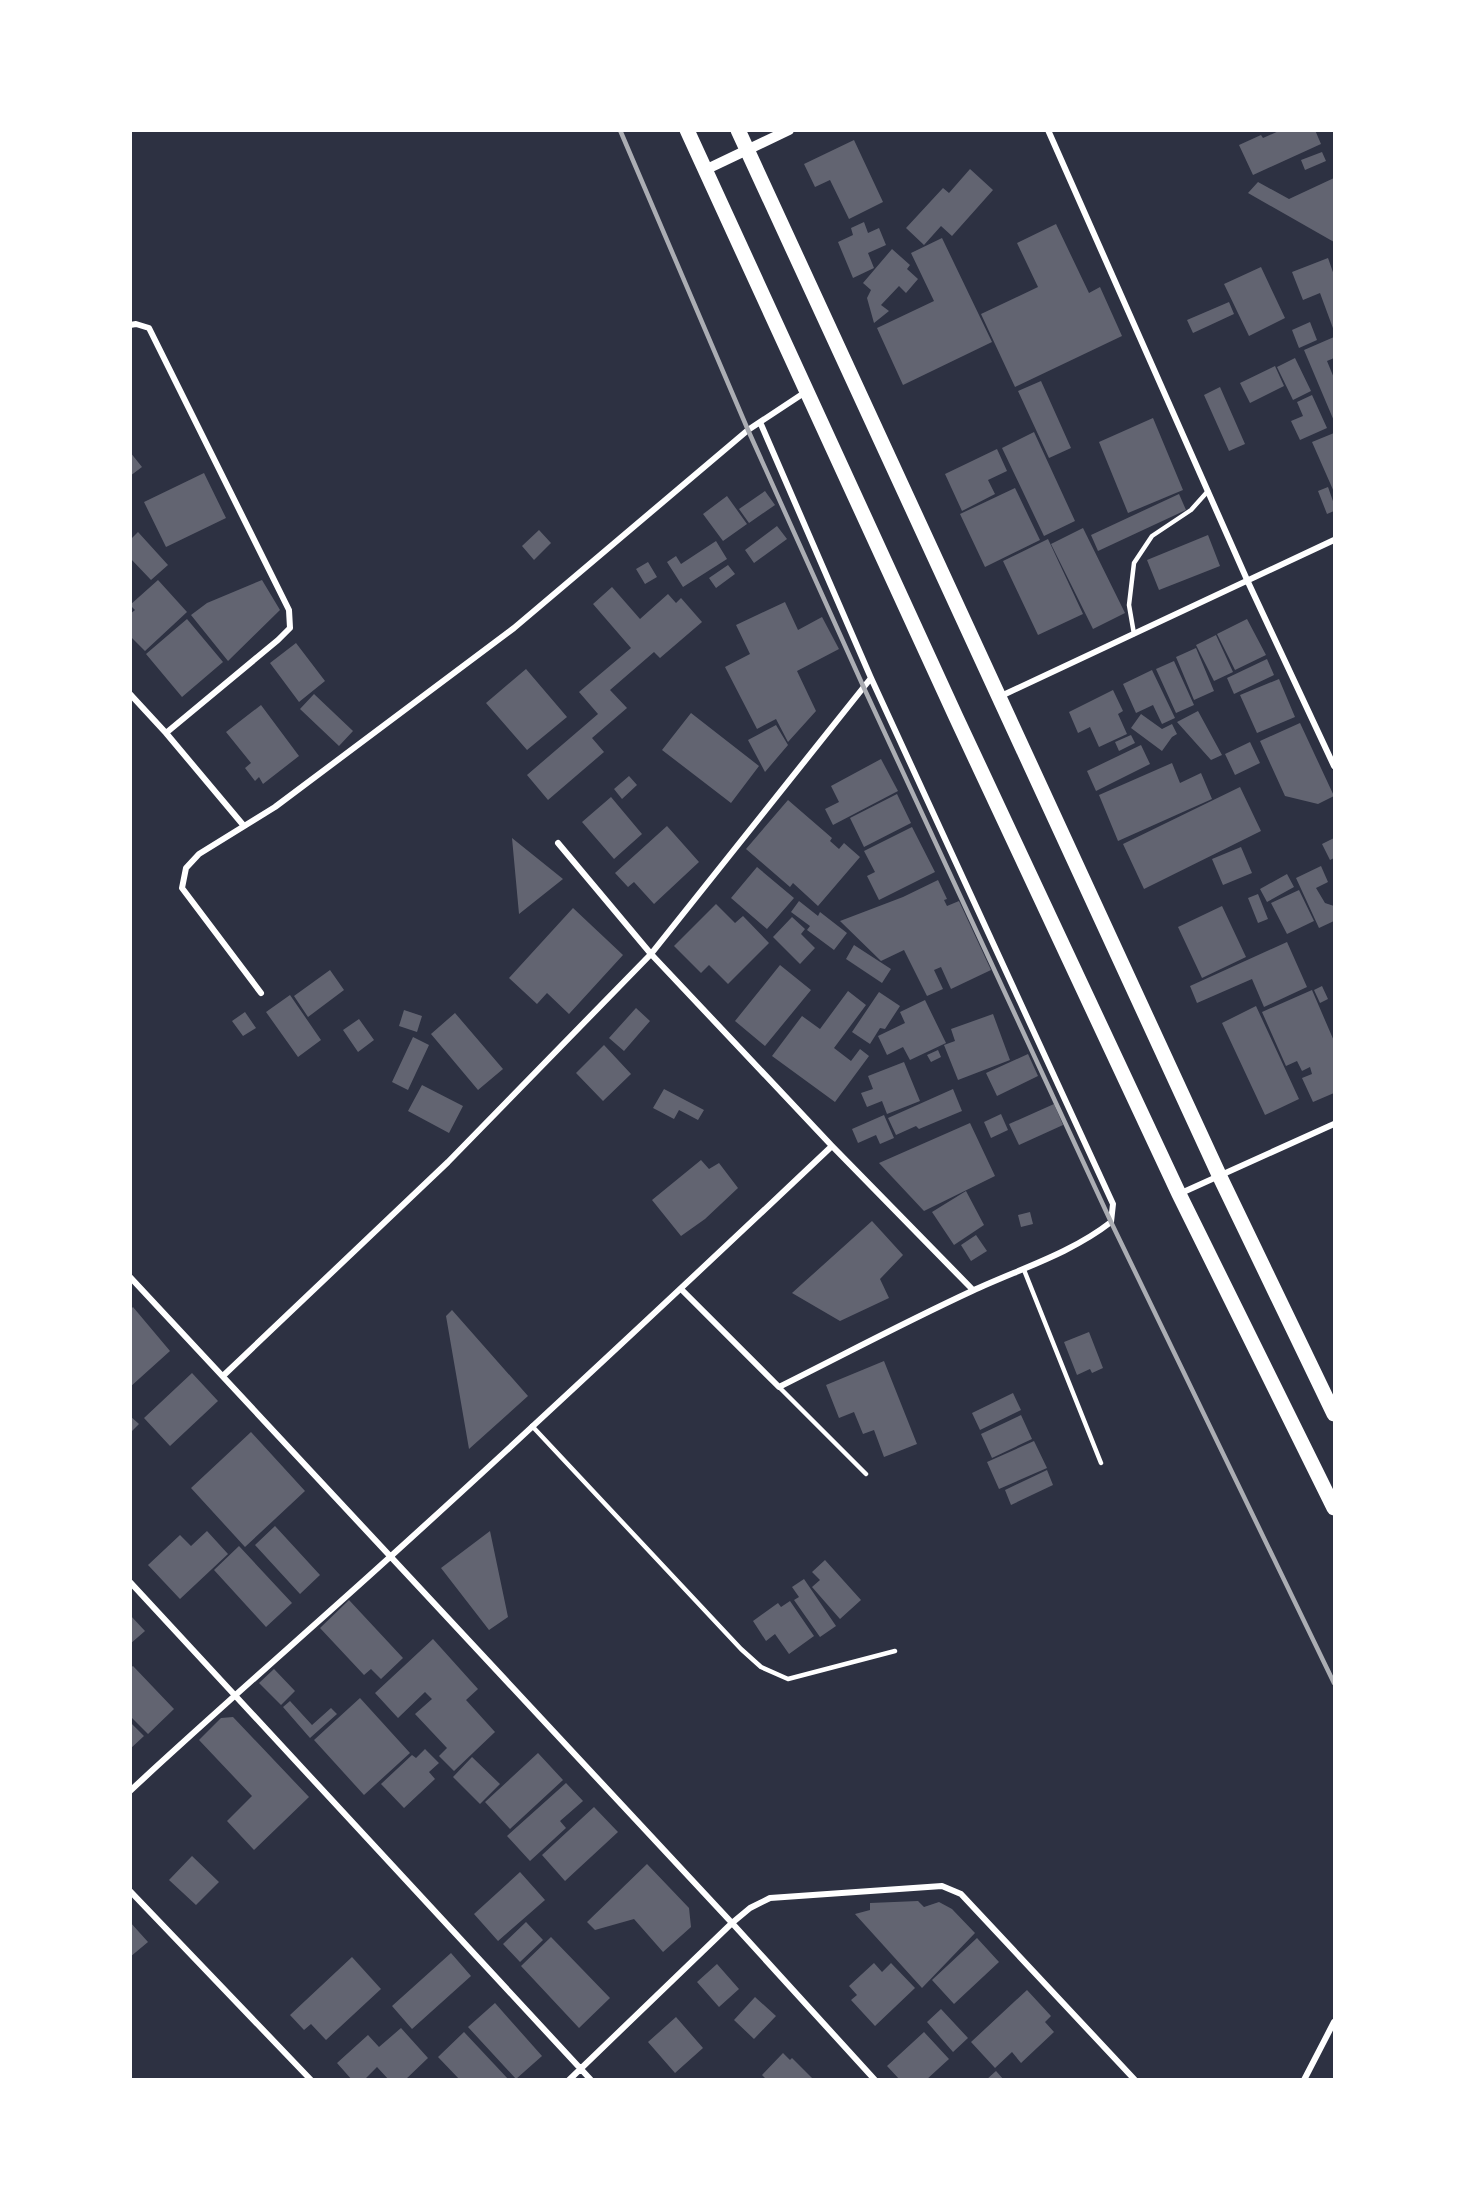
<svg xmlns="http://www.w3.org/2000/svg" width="1465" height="2210" font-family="'Public Sans',sans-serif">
	<rect width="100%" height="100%" fill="#2d3142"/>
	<path fill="#626471" d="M1281,130H1315L1321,144L1253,175L1239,145L1261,135L1263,138Z
		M854,140L883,202L849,219L830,180L815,187L804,164Z
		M1322,152L1326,161L1305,170L1301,160Z
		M970,169L993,190L952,236L941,226L924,245L906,228L943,188L949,193Z
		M1334,178V242L1248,193L1258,182L1289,199Z
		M864,222L868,233L879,228L886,245L868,253L874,268L853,278L838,242L853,235L851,228Z
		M1056,224L1089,293L1100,287L1122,336L1015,387L981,314L1038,287L1017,243Z
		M942,238L992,342L903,385L877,328L934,301L911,253Z
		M892,249L910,265L907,269L918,279L906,293L899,286L881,305L889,311L874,323L867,298L871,290L863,283Z
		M1328,258L1334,275V331L1320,293L1303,300L1292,272Z
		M1261,267L1285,318L1249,336L1224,284Z
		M1229,302L1234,314L1193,333L1187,320Z
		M1310,322L1317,340L1299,348L1292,330Z
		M1334,337V358L1327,361L1334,378V421L1304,350Z
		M1295,358L1311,391L1293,400L1277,367Z
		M1275,366L1284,386L1250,403L1240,383Z
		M1041,381L1071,448L1049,458L1018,391Z
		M1220,387L1245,444L1229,451L1204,395Z
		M1312,395L1327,428L1300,440L1291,421L1303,416L1297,402Z
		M1153,418L1183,490L1128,513L1099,442Z
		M1034,432L1075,521L1044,536L1002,448Z
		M1334,433V492L1312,442Z
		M997,449L1007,471L988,480L995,494L962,511L945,474Z
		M130,452L142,467L130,476Z
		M204,473L226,518L166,547L144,502Z
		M1328,487L1334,504V511L1327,514L1318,491Z
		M1015,488L1040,540L985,567L960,514Z
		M765,491L775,505L749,523L739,509Z
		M1179,494L1186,510L1098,551L1091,535Z
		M727,496L747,524L723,541L703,514Z
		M777,526L787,539L754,563L745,550Z
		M1083,528L1125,613L1093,629L1051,544Z
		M539,530L551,543L534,560L522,546Z
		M138,532L168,565L151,580L130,558V540Z
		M1208,535L1220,566L1159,590L1147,560Z
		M1048,539L1083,614L1038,635L1003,561Z
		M716,541L727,559L683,587L667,562L676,556L681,564Z
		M648,562L657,577L645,584L636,569Z
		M728,565L735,574L716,588L709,578Z
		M158,580L187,612L145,651L130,636V614L135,610L130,605Z
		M262,580L280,610L228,661L191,615L207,603Z
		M612,587L640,619L668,594L676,603L681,598L702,622L660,658L654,652L610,690L627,708L592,738L604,752L548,800L527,775L598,714L579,692L631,648L593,604Z
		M785,602L798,630L822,617L839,649L797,671L816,711L788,742L776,719L757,729L725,667L750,654L736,625Z
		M187,619L223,662L182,697L146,654Z
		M1247,619L1266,655L1235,670L1217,634Z
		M1216,635L1233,672L1214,681L1196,645Z
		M296,643L325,681L299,702L270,663Z
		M1196,648L1214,691L1194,700L1176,657Z
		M1267,659L1274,675L1234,694L1227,678Z
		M1174,661L1194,705L1176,713L1156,669Z
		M526,669L567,717L527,750L486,703Z
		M1152,670L1175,718L1162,724L1153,705L1136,713L1123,684Z
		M1279,679L1295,717L1257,733L1240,695Z
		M1113,690L1123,711L1118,714L1127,734L1099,747L1090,727L1078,733L1069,712Z
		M314,694L353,731L339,746L300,709Z
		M261,705L299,756L263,784L259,777L255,781L245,768L251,763L226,732Z
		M1198,711L1222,755L1211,760L1177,722Z
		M691,713L759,766L731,803L662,750Z
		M1141,714L1162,729L1172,724L1177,734L1172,737L1162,751L1131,728Z
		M1300,723L1334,796L1318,804L1285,796L1260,741Z
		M776,725L788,745L765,772L748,740Z
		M1131,735L1135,743L1119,751L1115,742Z
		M1250,742L1260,763L1235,775L1225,754Z
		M1141,745L1150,764L1096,791L1087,771Z
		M881,759L898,791L833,825L825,809L839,802L831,786Z
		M1172,763L1180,783L1201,773L1212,799L1118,841L1099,795Z
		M629,776L637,785L622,799L614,789Z
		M1240,787L1261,831L1144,889L1123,844Z
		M897,794L911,823L864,847L850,818Z
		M611,797L642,834L614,859L582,822Z
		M788,800L832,838L830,841L839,849L844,843L860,857L818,906L793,883L790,887L746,849Z
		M667,826L699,862L654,904L634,882L628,887L615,873Z
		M912,827L935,872L879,900L867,876L875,872L864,851Z
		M512,838L563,879L519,914Z
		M1334,838V858L1330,860L1322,844Z
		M1241,847L1252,873L1223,885L1212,859Z
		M1321,866L1328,882L1316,888L1325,903L1334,906V921L1319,928L1296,878Z
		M757,867L794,898L767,929L731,898Z
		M1287,874L1294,887L1267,902L1260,889Z
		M938,880L947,899L944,900L947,906L959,901L991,970L951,989L941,967L934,970L943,989L927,996L904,950L881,961L840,921L903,897Z
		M1299,890L1314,921L1287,934L1271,903Z
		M1258,894L1268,919L1258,923L1248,898Z
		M799,901L818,916L820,912L847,933L834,950L807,930L810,926L791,912Z
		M716,904L735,923L743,916L769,943L728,984L709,965L701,973L674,946Z
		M1222,906L1246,957L1202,978L1178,927Z
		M573,908L623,955L569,1014L547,993L537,1004L509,978Z
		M792,917L805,929L801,934L815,948L800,964L773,937Z
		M1287,942L1307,987L1264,1007L1252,979L1197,1003L1190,986Z
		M854,945L891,969L882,983L846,959Z
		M780,965L811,990L765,1046L735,1021Z
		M330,970L344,990L308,1017L294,996Z
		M1322,986L1328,999L1320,1003L1314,990Z
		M1312,990L1334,1041V1093L1313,1102L1302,1078L1312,1074L1310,1067L1302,1071L1297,1061L1286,1066L1262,1012Z
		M848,991L866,1005L834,1048L851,1061L860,1049L869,1056L835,1102L772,1056L802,1016L820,1029Z
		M879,992L900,1006L885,1029L880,1028L870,1044L852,1032Z
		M290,995L321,1040L298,1057L266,1012Z
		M925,1000L946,1043L910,1060L903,1047L887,1055L878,1036L905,1023L900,1012Z
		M1256,1006L1299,1099L1265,1115L1222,1023Z
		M636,1008L650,1021L624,1051L609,1038Z
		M404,1010L422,1016L417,1032L399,1026Z
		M245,1012L256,1028L243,1036L232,1021Z
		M455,1013L503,1069L478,1090L431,1034Z
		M993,1014L1010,1060L958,1080L944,1045L955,1041L951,1029Z
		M359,1019L374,1040L358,1052L343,1030Z
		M413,1037L429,1045L408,1090L392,1082Z
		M604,1045L631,1074L603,1101L576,1073Z
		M938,1050L941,1057L931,1062L927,1055Z
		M1028,1054L1038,1076L997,1096L986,1073Z
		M904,1062L920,1101L887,1114L882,1101L867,1107L861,1093L873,1089L868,1076Z
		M422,1085L463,1106L449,1133L408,1111Z
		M664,1089L704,1110L698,1120L679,1110L674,1119L653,1108Z
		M953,1089L962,1111L919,1129L916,1126L896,1135L888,1118Z
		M1054,1104L1063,1125L1019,1145L1009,1124Z
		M1001,1114L1008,1130L991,1138L984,1122Z
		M884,1115L894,1138L880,1144L876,1135L858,1143L852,1129Z
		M970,1123L995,1176L924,1211L879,1163Z
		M701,1160L709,1169L719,1163L738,1188L705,1219L681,1236L652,1200Z
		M966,1191L984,1225L954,1245L932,1212Z
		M1030,1212L1033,1224L1021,1227L1018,1215Z
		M872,1221L903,1255L880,1279L889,1298L840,1321L792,1293Z
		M976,1235L987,1251L971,1261L961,1245Z
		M133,1307L170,1351L130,1387V1310Z
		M452,1310L528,1396L469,1449L446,1316Z
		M1089,1332L1103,1368L1092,1373L1090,1369L1077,1375L1064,1342Z
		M884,1361L917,1444L884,1457L874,1430L863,1434L854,1412L839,1418L826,1385Z
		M192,1373L218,1401L170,1446L144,1418Z
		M1013,1393L1021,1410L980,1430L972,1413Z
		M1021,1415L1032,1439L992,1458L981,1434Z
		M130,1416L139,1424L130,1433Z
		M251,1432L305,1491L245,1547L191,1488Z
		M1034,1441L1047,1468L999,1489L987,1462Z
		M1047,1470L1053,1485L1011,1505L1005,1490Z
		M275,1526L320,1575L300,1594L255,1545Z
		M207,1531L228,1554L180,1599L148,1565L180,1535L191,1546Z
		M490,1531L508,1617L489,1630L441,1568Z
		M239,1546L292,1603L266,1627L214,1570Z
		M825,1560L861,1600L840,1619L812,1587L820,1580L812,1572Z
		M804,1579L836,1626L820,1637L794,1600L799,1597L792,1587Z
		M349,1600L403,1658L381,1679L371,1669L364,1675L320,1628Z
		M790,1601L814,1636L789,1654L775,1634L766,1641L753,1621L778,1603L781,1607Z
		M130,1615L145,1631L130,1644Z
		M433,1639L478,1689L466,1700L495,1732L454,1771L439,1756L447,1748L415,1714L432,1699L425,1692L398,1718L375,1693Z
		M133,1666L174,1709L148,1734L130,1716V1668Z
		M274,1669L295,1691L281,1705L259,1683Z
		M360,1698L410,1753L364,1795L314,1740Z
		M290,1701L312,1725L331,1708L337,1714L310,1738L283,1707Z
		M233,1717L309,1797L254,1850L227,1821L252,1796L199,1740L221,1718Z
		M130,1722L144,1736L130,1749Z
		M425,1749L439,1763L429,1772L435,1779L404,1808L381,1784L412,1755L416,1758Z
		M538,1753L563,1780L510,1829L485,1802Z
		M472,1757L500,1784L480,1804L453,1777Z
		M566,1783L583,1801L560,1821L566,1828L530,1861L507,1836Z
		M594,1807L618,1832L565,1881L542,1855Z
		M192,1856L219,1882L196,1905L169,1880Z
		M647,1864L689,1908L691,1927L663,1952L634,1919L595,1930L587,1922Z
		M520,1872L545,1900L498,1941L474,1914Z
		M918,1901L924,1907L939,1902L952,1909L975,1933L922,1988L855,1914L870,1910V1903Z
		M130,1922L148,1942L130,1957Z
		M526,1922L543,1940L520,1962L503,1944Z
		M551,1937L610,1998L579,2028L521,1966Z
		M977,1938L999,1962L954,2004L932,1980Z
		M451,1953L471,1976L412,2029L392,2006Z
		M352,1957L381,1989L326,2040L311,2024L304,2030L290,2015Z
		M874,1963L882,1972L891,1963L915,1988L875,2026L851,2000L857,1995L849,1986Z
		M717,1964L739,1989L719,2007L697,1982Z
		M1027,1990L1051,2016L1045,2022L1054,2032L1021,2063L1012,2052L995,2068L971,2042Z
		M755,1997L776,2016L754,2039L734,2020Z
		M495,2003L542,2056L516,2079L468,2027Z
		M941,2009L968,2038L953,2052L927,2022Z
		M676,2017L703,2048L675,2073L648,2042Z
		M401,2028L428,2058L405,2080H389L377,2067L364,2080H352L337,2063L368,2035L379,2047Z
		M464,2032L509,2080H460L438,2057Z
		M924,2032L949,2059L926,2080H900L887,2066Z
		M783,2053L790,2060L792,2058L812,2078L767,2080L762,2075Z
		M996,2071L1004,2080H986Z"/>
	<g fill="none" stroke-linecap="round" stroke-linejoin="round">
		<path stroke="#fff" stroke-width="4.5" d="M1134,634L1129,605L1134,563L1152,536L1191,510L1208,491
			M1024,1270L1101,1463
			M779,1387L866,1474
			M532,1426L741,1649L761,1667L788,1679L895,1651"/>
		<path stroke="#fff" stroke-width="6" d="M1048,130L1248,582L1334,766
			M130,325L136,324L149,328L289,610L290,628L278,640L166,733
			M130,694L166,733L244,826
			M1001,696L1334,540
			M558,843L651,954L832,1146L973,1290
			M261,993L182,888L186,868L199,854L275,807L514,628L748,430L807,391
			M1179,1194L1334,1124
			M130,1277L732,1923L875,2080
			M681,1289L779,1387C843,1355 907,1321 972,1291C1019,1269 1070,1254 1111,1222L1113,1204L871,678L760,422
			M224,1375L448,1162L651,954L871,678
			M130,1582L591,2080
			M130,1791C216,1711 304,1635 390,1557C539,1422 686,1284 832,1146
			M130,1891L311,2080
			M569,2080L732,1923L750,1908L770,1898L942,1886L961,1894L1135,2080
			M1304,2080L1334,2022"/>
		<path stroke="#fff" stroke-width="10" d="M705,170L789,130"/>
		<path stroke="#fff" stroke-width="15" d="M687,130L956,717L1179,1194L1334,1508
			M738,130L1220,1177L1334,1414"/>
		<path stroke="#abadb3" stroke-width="4.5" d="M620,130L748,430L864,688L1111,1222L1334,1683"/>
	</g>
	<rect width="1465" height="2210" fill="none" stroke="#ffffff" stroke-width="264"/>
</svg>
